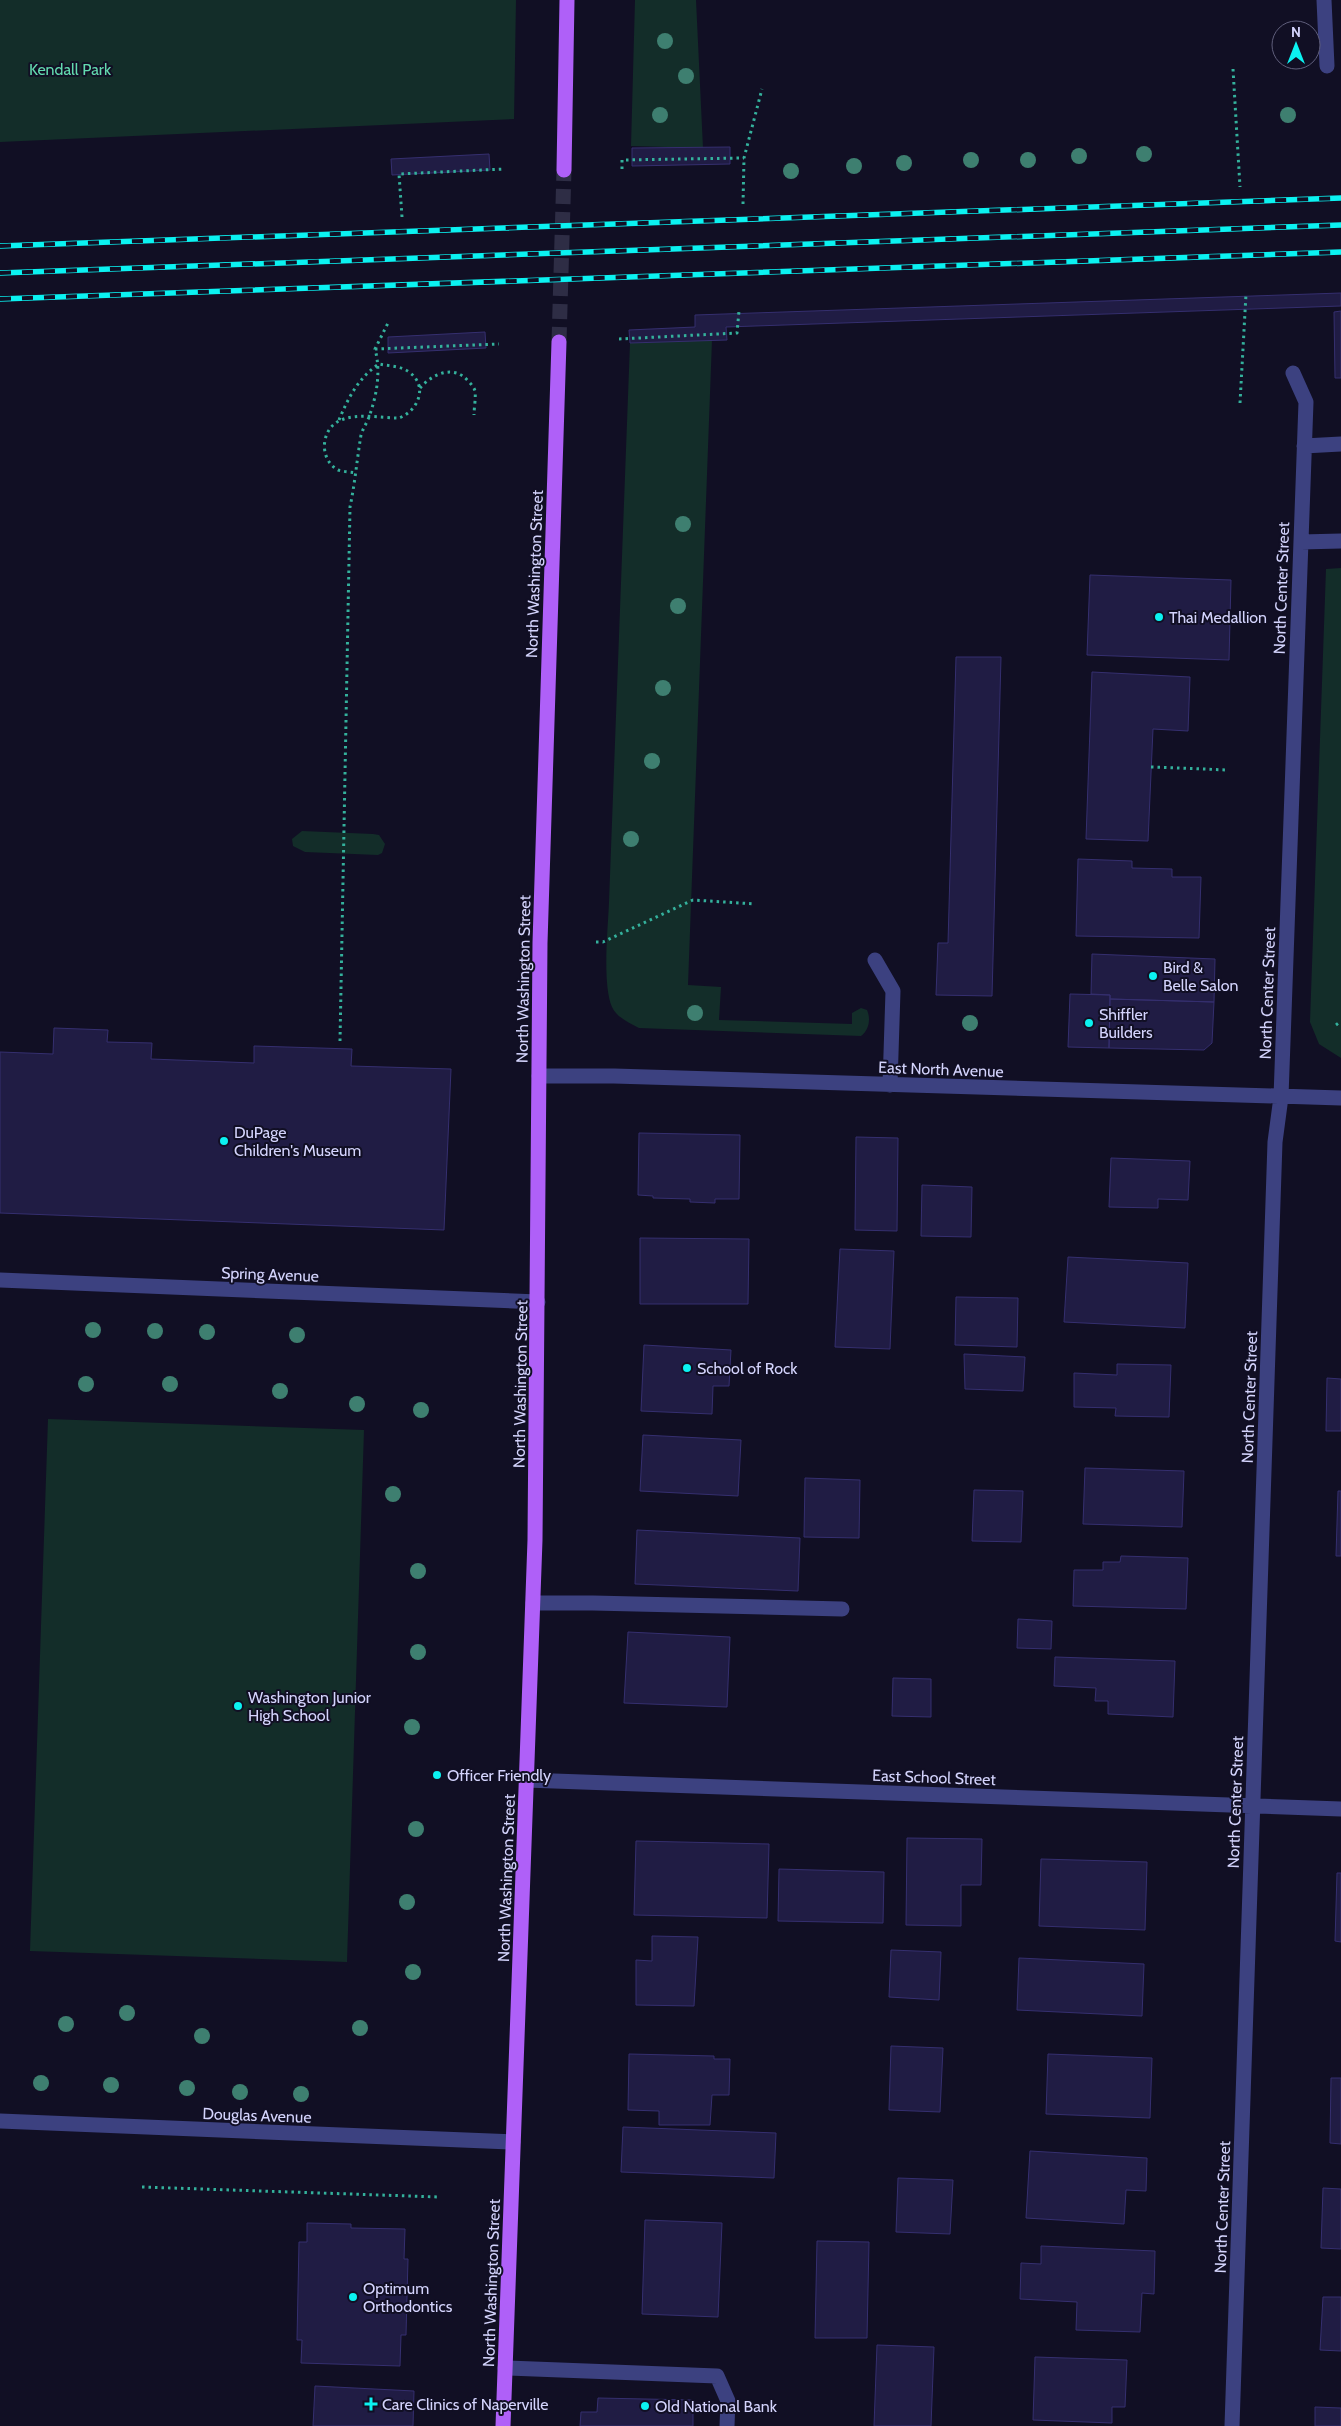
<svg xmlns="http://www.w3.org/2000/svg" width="1341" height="2426" font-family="Cabin,sans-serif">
	<rect width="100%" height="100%" fill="#110f24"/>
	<path fill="#132d29" d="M0,0H516L514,119L0,142Z
		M635,0H696L703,148L631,146Z
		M712,340L688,985L721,987L719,1020L852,1024V1013L861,1008L867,1010C871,1019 869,1030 861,1036L639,1028C630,1023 617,1018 612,1007C602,983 608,929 609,902L630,343Z
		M1341,568V1058L1319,1044L1310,1022L1326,569Z
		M302,831L373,834L379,835L385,844L382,853L378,855L305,852L293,846L292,839Z
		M48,1419L364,1430L347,1962L30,1951Z"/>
	<path fill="#201c44" stroke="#352f6f" d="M730,147V164L632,166V148Z
		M489,154L490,170L392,175L391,159Z
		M1341,293V306L726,327L727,340L630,343L629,330L695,327V315Z
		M1341,311V378H1335L1334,312Z
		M485,332L486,348L388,353V337Z
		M1090,575L1231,580L1229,660L1087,655Z
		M956,657H1001L992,996L936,995L938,943H948Z
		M1092,672L1190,677L1188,731L1153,729L1148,841L1086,839Z
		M1078,859L1132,861V868L1172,869V877H1201L1199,938L1076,936Z
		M1092,954L1215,959L1214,1002L1110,999V995L1091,994Z
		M1070,994L1110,995L1109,1048L1068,1047Z
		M1110,999L1214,1002L1212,1043L1204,1050L1109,1048Z
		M54,1028L108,1030L107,1042L152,1043L151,1059L254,1063V1046L352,1049L351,1066L451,1069L444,1230L0,1213V1052L53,1054Z
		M639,1133L740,1135L739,1199H715V1203L690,1202V1199L653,1198V1196L638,1195Z
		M856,1137L898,1138L897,1231L855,1230Z
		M1111,1158L1190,1161L1188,1200L1158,1199V1208L1109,1207Z
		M922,1185L972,1187L971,1237L921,1236Z
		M640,1238L749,1239L748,1304H640Z
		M840,1249L894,1251L890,1349L835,1347Z
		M1068,1257L1188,1263L1185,1328L1064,1322Z
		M956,1297L1018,1298L1017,1347L955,1345Z
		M644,1345L731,1350L729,1386H713L712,1414L641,1411Z
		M964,1354L1025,1357L1023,1391L965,1389Z
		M1117,1364L1171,1365L1169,1417L1115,1416L1116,1408L1074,1407V1373L1117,1375Z
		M1327,1378L1341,1379V1431H1326Z
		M643,1435L741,1440L738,1496L640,1491Z
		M1085,1468L1184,1471L1182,1527L1083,1524Z
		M805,1478L860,1480L859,1538L804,1537Z
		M974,1490L1023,1491L1021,1542L972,1541Z
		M1338,1491H1341V1556H1336Z
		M637,1530L800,1538L798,1591L635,1584Z
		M1121,1556L1188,1558L1186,1609L1073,1606L1074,1570H1103V1562H1120Z
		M1018,1619L1052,1621L1051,1649L1017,1648Z
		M628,1632L730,1637L727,1707L624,1703Z
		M1055,1657L1175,1661L1173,1717L1108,1714V1701H1095L1096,1688L1054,1686Z
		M893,1678L931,1679V1717L892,1716Z
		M907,1838L982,1839L981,1885H961V1926L906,1925Z
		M636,1841L769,1844L767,1918L634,1915Z
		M1041,1859L1147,1862L1145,1930L1039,1926Z
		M779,1869L884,1872L883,1923L778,1921Z
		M1337,1873H1341V1942L1335,1941Z
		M652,1936L698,1937L694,2006L636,2005V1960L652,1961Z
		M891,1950L941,1952L939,2000L889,1997Z
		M1019,1958L1144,1964L1142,2016L1017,2010Z
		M891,2046L943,2048L940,2112L889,2110Z
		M629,2054L714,2056V2059H730L729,2095H712L710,2125H659V2111L628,2110Z
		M1048,2054L1152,2058L1150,2118L1046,2114Z
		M1331,2078H1341V2144L1330,2143Z
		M623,2127L776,2133L774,2178L621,2172Z
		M1030,2151L1147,2158L1146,2191L1126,2190L1124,2224L1026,2218Z
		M898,2178L953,2180L950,2234L896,2232Z
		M1323,2188L1341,2189V2249L1321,2248Z
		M645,2220L722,2223L718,2317L642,2314Z
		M307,2223L351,2224V2228L405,2229L404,2259H408L406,2335H401L400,2366L301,2363L302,2340H297L299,2242H307Z
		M817,2241L869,2242L867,2338H815Z
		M1041,2246L1155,2251L1154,2294L1142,2293L1140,2332L1076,2330L1077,2302L1020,2299L1021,2263L1041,2264Z
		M1323,2297H1341V2351L1320,2350Z
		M877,2345L934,2347L931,2426H874Z
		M1035,2357L1127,2360L1125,2407H1112V2423L1033,2420Z
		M315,2386L414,2391L413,2426H313Z
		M598,2398L693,2400V2426H580L581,2412H597Z
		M1315,2407L1341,2408V2426H1315Z"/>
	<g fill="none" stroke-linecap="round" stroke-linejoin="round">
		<path stroke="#2e2d45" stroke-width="15" stroke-dasharray="15 8" stroke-linecap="butt" d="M559,342L564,170"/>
		<path stroke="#34b19c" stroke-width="3" stroke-dasharray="2.5 4" stroke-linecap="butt" d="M1233,69L1240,187
			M622,169V160L744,158
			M743,204L744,158L762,89
			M402,217L399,174L504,169
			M619,339L737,333L739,311
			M375,349L499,344
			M420,388C432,374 454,364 468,381C471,384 474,387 475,391C476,398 474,408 474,415
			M1240,403L1246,294
			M339,420C348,398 359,377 379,364C389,366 401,366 409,372C429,386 418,411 399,418C382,418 357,413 341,420C321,428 318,459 338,470C344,472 352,472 357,473
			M1151,767L1228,770
			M596,942H603L693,900L755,904
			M1336,1025L1341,1021
			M340,1041L350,507C355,483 357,459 361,435C363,428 367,423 369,417C377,395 381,371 375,349L388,323
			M142,2187L439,2197"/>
		<path stroke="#3c4180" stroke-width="15" d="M1324,0L1327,66
			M1304,446L1341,444
			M1301,542L1341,541
			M875,960L893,991L890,1085
			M539,1076H614L1341,1098
			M0,1280L538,1302
			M533,1603H593L842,1609
			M526,1780L1341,1809
			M0,2121L513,2142
			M505,2368L717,2376L728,2401L727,2426
			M1232,2426L1275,1142L1281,1097L1306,402L1293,373"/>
		<path stroke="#af60f8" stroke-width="15" d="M564,170L567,0
			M503,2426L535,1540L540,943L559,342"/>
		<defs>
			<path id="rail" d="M0,246L1341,198
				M0,273L1341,225
				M0,299L1341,252"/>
		</defs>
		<use href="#rail" stroke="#0bf2f1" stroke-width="5.5"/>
		<use href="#rail" stroke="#110f24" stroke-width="4" stroke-dasharray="11" stroke-linecap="butt"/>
	</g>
	<g fill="#3e7f70">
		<circle cx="665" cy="41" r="8"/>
		<circle cx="686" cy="76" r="8"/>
		<circle cx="660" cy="115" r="8"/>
		<circle cx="1288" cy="115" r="8"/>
		<circle cx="1144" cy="154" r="8"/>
		<circle cx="1079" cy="156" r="8"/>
		<circle cx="971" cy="160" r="8"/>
		<circle cx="1028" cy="160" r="8"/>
		<circle cx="904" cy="163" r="8"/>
		<circle cx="854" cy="166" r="8"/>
		<circle cx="791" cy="171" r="8"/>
		<circle cx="683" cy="524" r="8"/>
		<circle cx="678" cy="606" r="8"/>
		<circle cx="663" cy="688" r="8"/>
		<circle cx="652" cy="761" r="8"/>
		<circle cx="631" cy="839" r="8"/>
		<circle cx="695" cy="1013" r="8"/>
		<circle cx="970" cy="1023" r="8"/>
		<circle cx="93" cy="1330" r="8"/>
		<circle cx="155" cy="1331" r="8"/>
		<circle cx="207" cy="1332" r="8"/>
		<circle cx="297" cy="1335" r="8"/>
		<circle cx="86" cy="1384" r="8"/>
		<circle cx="170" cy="1384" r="8"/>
		<circle cx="280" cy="1391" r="8"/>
		<circle cx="357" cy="1404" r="8"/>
		<circle cx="421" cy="1410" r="8"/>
		<circle cx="393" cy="1494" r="8"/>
		<circle cx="418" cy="1571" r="8"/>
		<circle cx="418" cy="1652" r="8"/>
		<circle cx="412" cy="1727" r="8"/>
		<circle cx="416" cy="1829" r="8"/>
		<circle cx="407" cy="1902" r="8"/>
		<circle cx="413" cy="1972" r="8"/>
		<circle cx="127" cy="2013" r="8"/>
		<circle cx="66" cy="2024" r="8"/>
		<circle cx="360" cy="2028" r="8"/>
		<circle cx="202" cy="2036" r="8"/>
		<circle cx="41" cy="2083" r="8"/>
		<circle cx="111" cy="2085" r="8"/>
		<circle cx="187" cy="2088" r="8"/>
		<circle cx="240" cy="2092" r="8"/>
		<circle cx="301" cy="2094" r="8"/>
	</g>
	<g fill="#0bf2f1" stroke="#110f24" stroke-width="2">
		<circle cx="1159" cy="617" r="5"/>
		<circle cx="1153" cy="976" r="5"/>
		<circle cx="1089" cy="1023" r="5"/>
		<circle cx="224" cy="1141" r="5"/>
		<circle cx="687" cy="1368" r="5"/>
		<circle cx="238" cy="1706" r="5"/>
		<circle cx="437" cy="1775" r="5"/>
		<circle cx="353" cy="2297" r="5"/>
		<path d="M368.5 2396.5h5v5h5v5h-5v5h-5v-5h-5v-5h5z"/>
		<circle cx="645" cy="2406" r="5"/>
	</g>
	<g text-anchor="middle" stroke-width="4" stroke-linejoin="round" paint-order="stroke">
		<g font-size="16" fill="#63daaf" stroke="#110f24">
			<text x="70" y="75">Kendall Park</text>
		</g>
		<g font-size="16" fill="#d4d4fd" stroke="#110f24">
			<text transform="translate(534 574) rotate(-88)" y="6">North Washington Street</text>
			<text transform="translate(1281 588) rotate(-88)" y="6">North Center Street</text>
			<text transform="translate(523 979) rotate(-89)" y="6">North Washington Street</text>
			<text transform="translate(1267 993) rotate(-88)" y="6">North Center Street</text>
			<text transform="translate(941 1069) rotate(2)" y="6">East North Avenue</text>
			<text transform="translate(270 1274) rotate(2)" y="6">Spring Avenue</text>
			<text transform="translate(520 1384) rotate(-89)" y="6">North Washington Street</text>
			<text transform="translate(1249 1397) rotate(-88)" y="6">North Center Street</text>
			<text transform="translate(934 1777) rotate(2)" y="6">East School Street</text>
			<text transform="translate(1235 1802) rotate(-88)" y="6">North Center Street</text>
			<text transform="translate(506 1878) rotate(-88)" y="6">North Washington Street</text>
			<text transform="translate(257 2115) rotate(2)" y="6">Douglas Avenue</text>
			<text transform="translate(1222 2207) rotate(-88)" y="6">North Center Street</text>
			<text transform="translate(491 2283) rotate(-88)" y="6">North Washington Street</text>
		</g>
		<g font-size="16" fill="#d4d4fd" stroke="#110f24" text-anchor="start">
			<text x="1169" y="623">Thai Medallion</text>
			<text x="1163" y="973">Bird &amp;<tspan x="1163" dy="18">Belle Salon</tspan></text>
			<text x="1099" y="1020">Shiffler<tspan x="1099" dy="18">Builders</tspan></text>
			<text x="234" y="1138">DuPage<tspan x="234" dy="18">Children's Museum</tspan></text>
			<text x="697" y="1374">School of Rock</text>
			<text x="248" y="1703">Washington Junior<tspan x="248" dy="18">High School</tspan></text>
			<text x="447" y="1781">Officer Friendly</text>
			<text x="363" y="2294">Optimum<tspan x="363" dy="18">Orthodontics</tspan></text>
			<text x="382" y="2410">Care Clinics of Naperville</text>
			<text x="655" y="2412">Old National Bank</text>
		</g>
	</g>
	<g transform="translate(1296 45)"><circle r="24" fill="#110f24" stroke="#5f5e7b"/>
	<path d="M0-4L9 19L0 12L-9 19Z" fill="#0bf2f1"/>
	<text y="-8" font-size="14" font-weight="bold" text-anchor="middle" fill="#d4d4fd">N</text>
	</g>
</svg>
